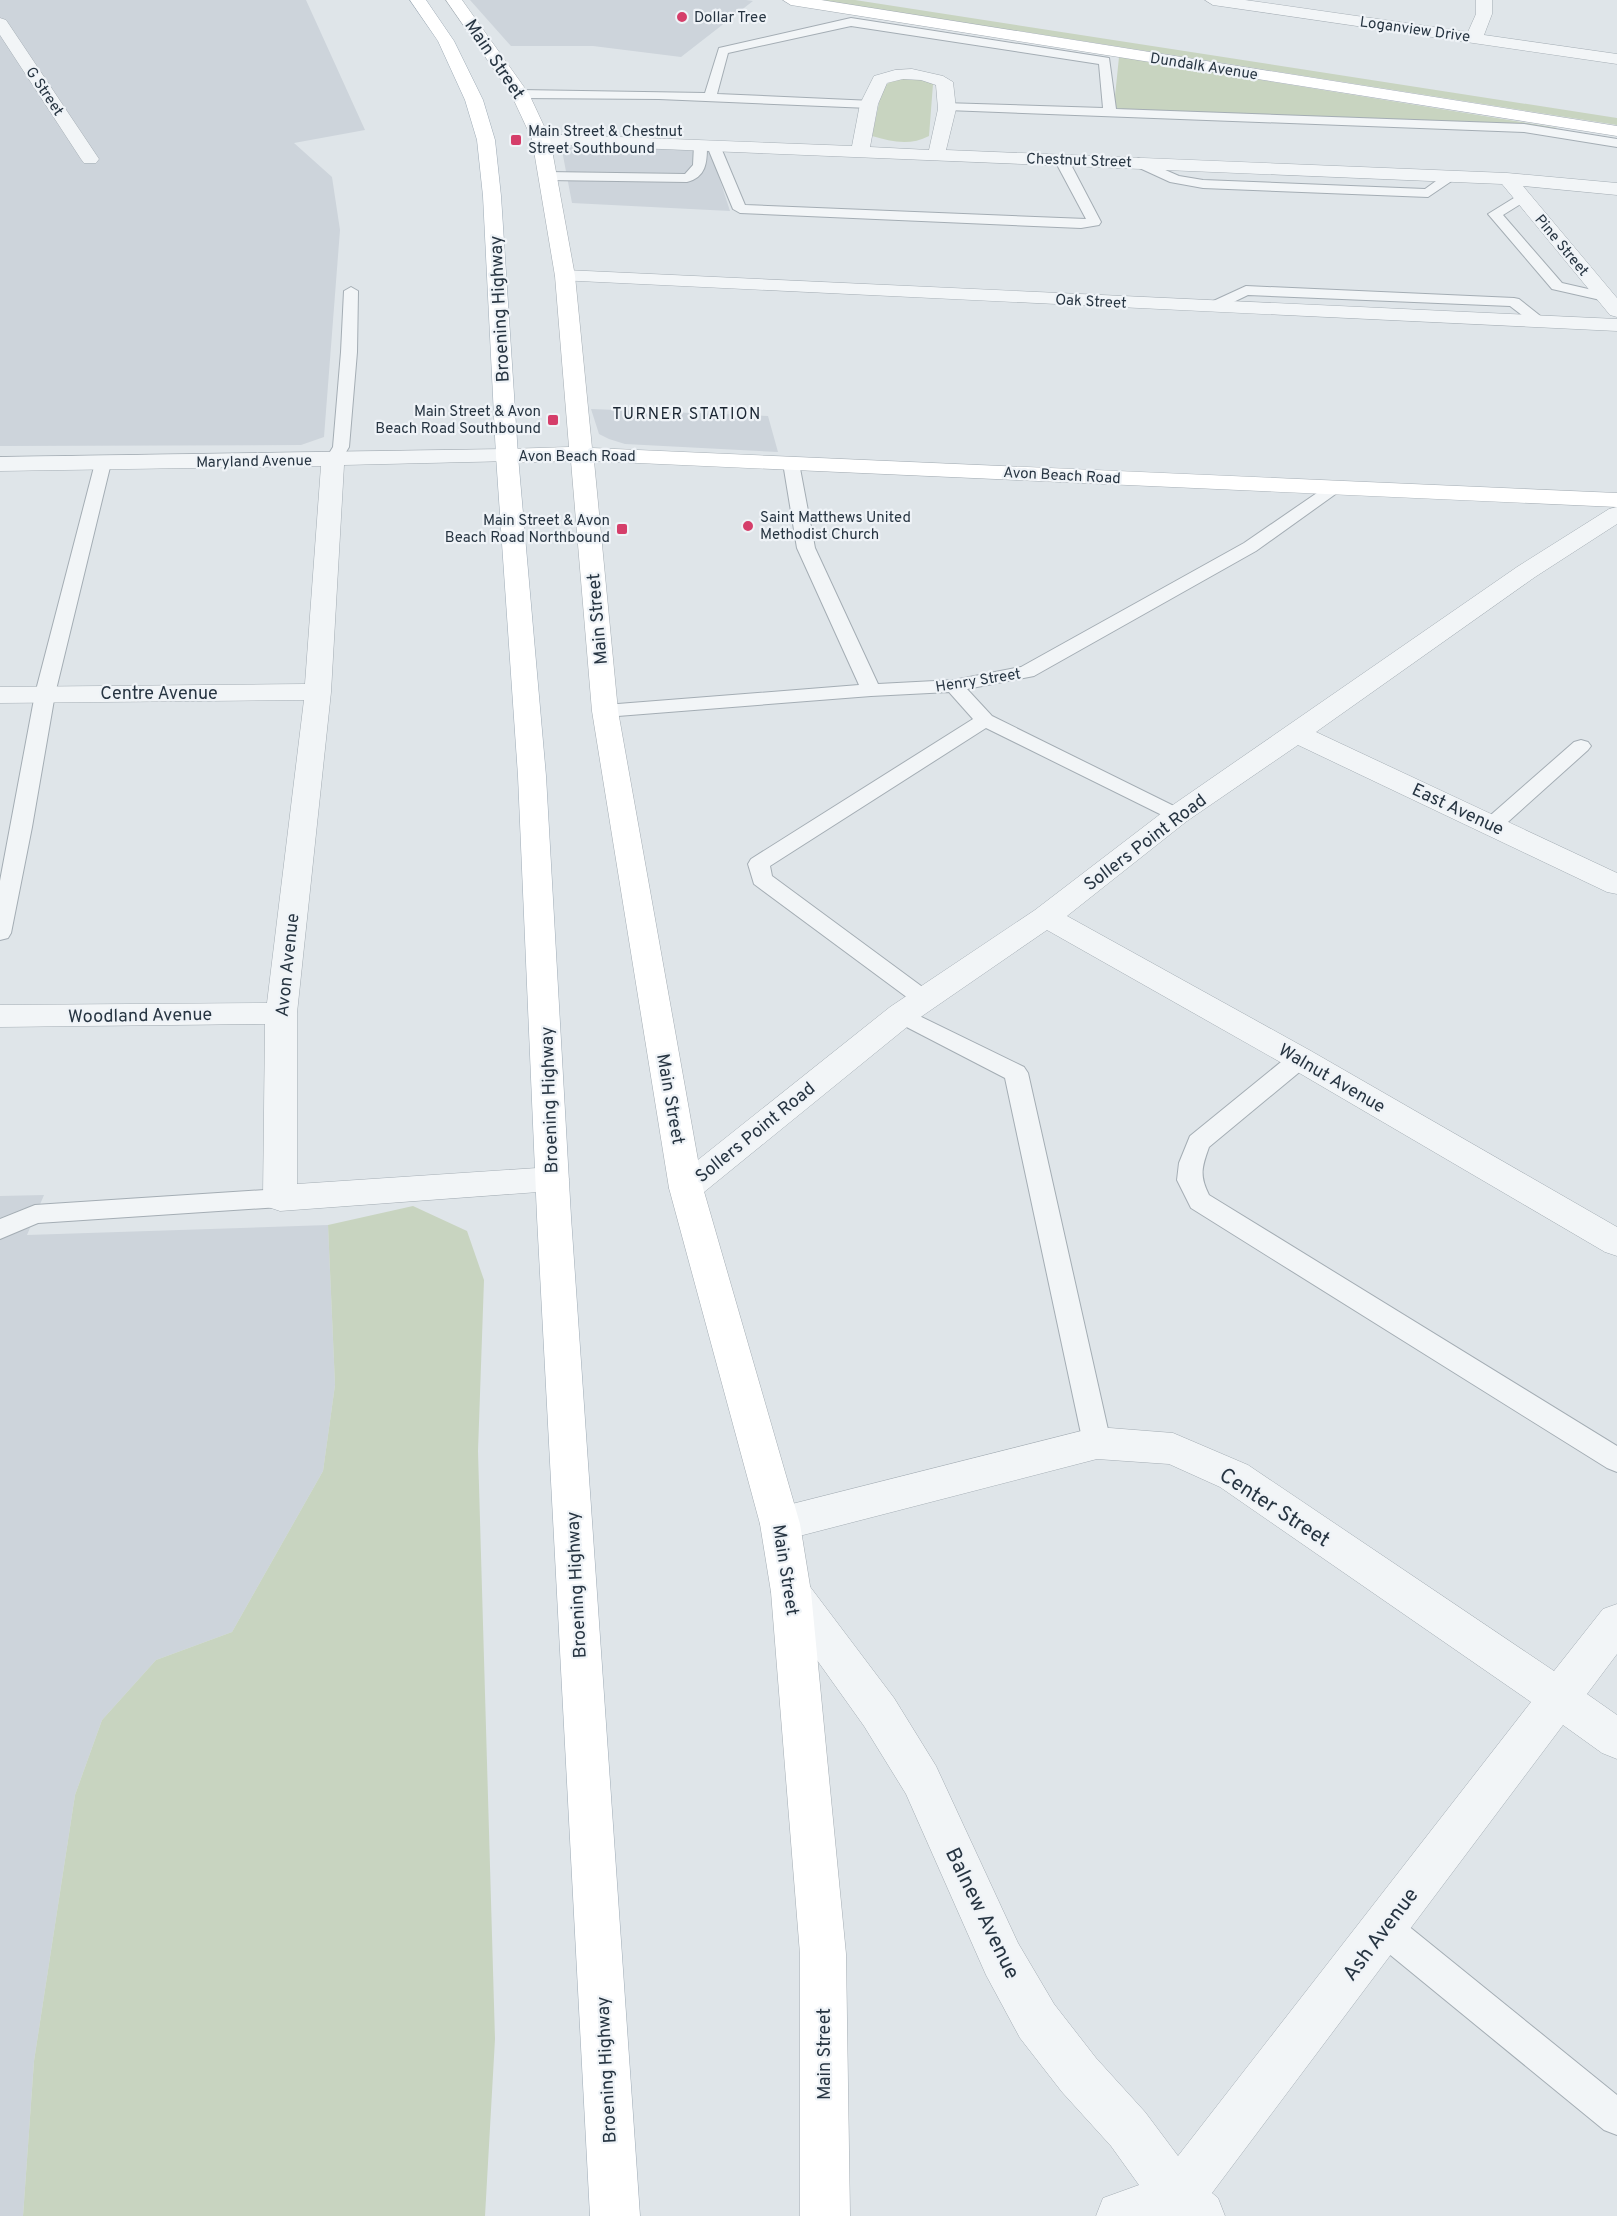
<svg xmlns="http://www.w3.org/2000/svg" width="1617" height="2216" font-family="Overpass,sans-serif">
	<rect width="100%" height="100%" fill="#dfe5e9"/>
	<path fill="#cdd4db" d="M0,0H306L365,130L294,143L332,177L340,230L324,437L301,445L0,446Z
		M470,0H746L753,1L681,57L593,46H511Z
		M573,143L710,149L730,211L572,203L561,145Z
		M591,409L768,416L778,452L625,444L609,439L599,434Z
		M44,1195L27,1235L328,1225L335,1385L323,1471L232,1632L156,1660L102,1720L75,1795L34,2061L23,2216H0V1196Z"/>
	<path fill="#c8d4c0" d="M821,0H855L1617,118V125Z
		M1119,57L1558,128L1119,111L1114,106Z
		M894,78L926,79L933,84L929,136C910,146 892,142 872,136L882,89Z
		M413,1206L467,1231L484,1280L478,1451L495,2039L485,2216H23L34,2061L75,1795L102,1720L156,1660L232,1632L323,1471L335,1385L328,1225Z"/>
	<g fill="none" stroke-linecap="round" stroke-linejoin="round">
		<defs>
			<path id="lane" d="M851,18L1109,58L1116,109L1524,124L1617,139V147L1524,132L947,110L941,106L943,103L1103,108L1099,64L851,26L728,53L717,94L873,101L875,104L873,107L869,108L659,99L520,98L514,94L520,90L705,93L719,48Z
				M701,141L706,142L708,146L714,142L719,143L745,205L1086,219L1054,159L1061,155L1068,159L1101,222L1099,225L1081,228L740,213L733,209L707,146C707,163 706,177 687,182L547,180L540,176L547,172L685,174L693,165L694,145Z
				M1138,158L1179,176L1203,180L1425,189L1447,173H1457L1459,176L1428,197L1203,188L1170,182L1133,165L1131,162Z
				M1522,193L1527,194L1529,197L1527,200L1503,215L1562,283L1610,294L1612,297L1610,300L1605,301L1552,289L1488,214Z
				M1246,286L1514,298L1519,299L1548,322L1545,325H1535L1510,306L1248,295L1219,309H1209L1207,306L1209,303Z
				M351,287L358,291L357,352L349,447L339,464L333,465L325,460L333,447L341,352L344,291Z
				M103,458L111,463L55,694L32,827L11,933L8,938L0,940V881L35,694L95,463Z
				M791,458L799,463L815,548L878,684L954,680L1021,667L1244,543L1330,484H1342L1344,488L1256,551L1034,676L967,689L992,716L1184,811L1187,815L1184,819L1177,821L1170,819L986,728L770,866L772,876L932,994L935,999L932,1004L924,1007L916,1004L754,884L748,864L751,859L973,719L949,692L871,696L605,717L598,715L595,711L598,707L605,705L859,685L797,548L783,463Z
				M1581,740L1588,742L1591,746L1588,750L1499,830L1492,831L1485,830L1482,825L1485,820L1574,742Z
				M901,1007L1024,1067L1028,1073L1111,1443L1107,1451L1097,1454L1087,1451L1083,1443L1005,1078L893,1020L890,1015L893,1010Z
				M1300,1051L1308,1053L1312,1059L1308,1065L1209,1147C1202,1167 1199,1175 1209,1195L1617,1446V1472L1607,1468L1191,1208L1177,1180L1179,1163L1190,1136L1292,1053Z
				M280,1189L289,1191L293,1198L289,1205L280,1207L38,1223L0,1239V1219L35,1205Z
				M1384,1912L1396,1916L1617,2095V2135L1604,2130L1372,1940L1367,1928L1372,1916Z"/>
			<path id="street" d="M1205,0H1245L1468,32L1476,14V0H1492V14L1484,35L1617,54V64L1213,5Z
				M0,18L6,20L99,159L96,163H84L81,159L0,35Z
				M912,69L943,76L953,82L956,109L946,150L1507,173L1617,183V195L1523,186L1617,298V317L1610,315L1502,184L541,144L535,143L532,139L535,135L541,134L852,146L860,104L874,76L895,70ZM903,79L921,80L936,85L938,109L929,150L870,147L878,104L887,83Z
				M565,270L1617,319V331L558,280L555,276L558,272Z
				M507,449L515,451L518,456L515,461L344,465L331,692L297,1013V1184L552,1167L564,1170L569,1179L564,1188L552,1191L280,1211L268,1207L263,1198L265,1024L0,1027V1005L267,1003L304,700L0,703V687L305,684L321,466L0,471V457Z
				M1617,507V524L1535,577L1316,732L1617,873V894L1607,892L1298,745L1187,821L1067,916L1311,1051L1617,1227V1256L1605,1252L1289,1067L1047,930L912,1023L698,1197L686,1201L674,1197L669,1188L674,1179L890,1007L1035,910L1167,809L1517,567L1609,509Z
				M1097,1427L1173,1433L1248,1465L1554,1671L1603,1609L1617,1604V1654L1587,1694L1617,1715V1759L1602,1753L1563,1725L1212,2193L1218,2198L1225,2216H1096L1103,2198L1139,2185L1111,2146L1062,2092L1020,2038L986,1975L906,1794L864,1726L777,1604L771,1592L777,1580L791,1574L805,1580L894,1698L936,1766L1018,1943L1054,2004L1096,2058L1145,2112L1178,2156L1531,1702L1220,1487L1169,1464L1097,1459L780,1541L766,1536L760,1524L766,1512L780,1507Z"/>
			<path id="secondary" d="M446,0H462L529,94L550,139L575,276L592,448L1617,493V507L594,461L618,711L703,1188L800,1524L811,1592L846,1954L850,2216H800V1954L771,1592L760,1524L669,1188L592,711L571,461L507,463L499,461L496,456L499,451L507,449L569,447L555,276L532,139L511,94Z
				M783,0H821L1617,126V136L791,5Z"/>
			<path id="primary" d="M410,0H426L454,41L483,100L495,140L501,196L518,456L546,776L571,1217L640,2216H590L537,1217L518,776L496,456L483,196L477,140L465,100L438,41Z"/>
		</defs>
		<use href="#lane" stroke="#a4adb4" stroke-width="2"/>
		<use href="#street" stroke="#a4adb4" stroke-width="1"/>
		<use href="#secondary" stroke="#a4adb4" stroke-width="1"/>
		<use href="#primary" stroke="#9eabb6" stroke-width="1"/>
		<use href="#lane" fill="#f2f5f7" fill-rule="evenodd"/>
		<use href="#street" fill="#f2f5f7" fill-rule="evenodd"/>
		<use href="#secondary" fill="#fff" fill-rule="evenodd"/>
		<use href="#primary" fill="#fff" fill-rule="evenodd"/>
	</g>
	<g fill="#d53e6a" stroke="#eff3f7" stroke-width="2">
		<circle cx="682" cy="17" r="6"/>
		<rect x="510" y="134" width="12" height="12" rx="3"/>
		<rect x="547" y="414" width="12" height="12" rx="3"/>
		<circle cx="748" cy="526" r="6"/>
		<rect x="616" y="523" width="12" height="12" rx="3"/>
	</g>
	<g text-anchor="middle" stroke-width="4.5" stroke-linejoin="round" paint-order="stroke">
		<g font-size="15" fill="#273542" stroke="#eff3f7" text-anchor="start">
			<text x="694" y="22">Dollar Tree</text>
			<text x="528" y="136">Main Street &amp; Chestnut<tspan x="528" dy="17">Street Southbound</tspan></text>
			<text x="541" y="416" text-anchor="end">Main Street &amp; Avon<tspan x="541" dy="17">Beach Road Southbound</tspan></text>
			<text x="760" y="522">Saint Matthews United<tspan x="760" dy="17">Methodist Church</tspan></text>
			<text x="610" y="525" text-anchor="end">Main Street &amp; Avon<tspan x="610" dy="17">Beach Road Northbound</tspan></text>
		</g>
		<g font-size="15" fill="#273542" stroke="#eff3f7">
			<text transform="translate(1415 29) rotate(8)" y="5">Loganview Drive</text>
			<text transform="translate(1204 66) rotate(9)" y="5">Dundalk Avenue</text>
			<text transform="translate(45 91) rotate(56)" y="5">G Street</text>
			<text transform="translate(1079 160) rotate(2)" y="5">Chestnut Street</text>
			<text transform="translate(1562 245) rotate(50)" y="5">Pine Street</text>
			<text transform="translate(1091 301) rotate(3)" y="5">Oak Street</text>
			<text x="577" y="461">Avon Beach Road</text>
			<text transform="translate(254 461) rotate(-1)" y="5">Maryland Avenue</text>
			<text transform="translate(1062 475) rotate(3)" y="5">Avon Beach Road</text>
			<text transform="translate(978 680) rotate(-9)" y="5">Henry Street</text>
		</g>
		<g font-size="16" letter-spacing="1.5" fill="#1a2532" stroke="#eff3f7">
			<text x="687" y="419">TURNER STATION</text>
		</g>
		<g font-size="18" fill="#273542" stroke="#eff3f7">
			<text transform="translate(495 59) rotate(56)" y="6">Main Street</text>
			<text transform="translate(499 309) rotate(-93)" y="6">Broening Highway</text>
			<text transform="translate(597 619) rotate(-95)" y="6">Main Street</text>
			<text x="159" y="699">Centre Avenue</text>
			<text transform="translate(1458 809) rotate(25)" y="6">East Avenue</text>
			<text transform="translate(1145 842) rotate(-37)" y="6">Sollers Point Road</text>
			<text transform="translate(287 965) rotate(-84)" y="6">Avon Avenue</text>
			<text transform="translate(140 1015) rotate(-1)" y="6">Woodland Avenue</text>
			<text transform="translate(1332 1078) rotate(30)" y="6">Walnut Avenue</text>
			<text transform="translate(671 1099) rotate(80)" y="6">Main Street</text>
			<text transform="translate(549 1100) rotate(-92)" y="6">Broening Highway</text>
			<text transform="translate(755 1132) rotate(-39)" y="6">Sollers Point Road</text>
			<text transform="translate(786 1570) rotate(81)" y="6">Main Street</text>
			<text transform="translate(576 1585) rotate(-93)" y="6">Broening Highway</text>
			<text transform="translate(824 2054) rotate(-90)" y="6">Main Street</text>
			<text transform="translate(606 2070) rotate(-93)" y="6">Broening Highway</text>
		</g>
		<g font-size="21" fill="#273542" stroke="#eff3f7">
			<text transform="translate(1275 1507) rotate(33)" y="7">Center Street</text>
			<text transform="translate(983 1913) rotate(64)" y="7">Balnew Avenue</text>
			<text transform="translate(1380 1934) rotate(-53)" y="7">Ash Avenue</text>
		</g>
	</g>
</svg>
